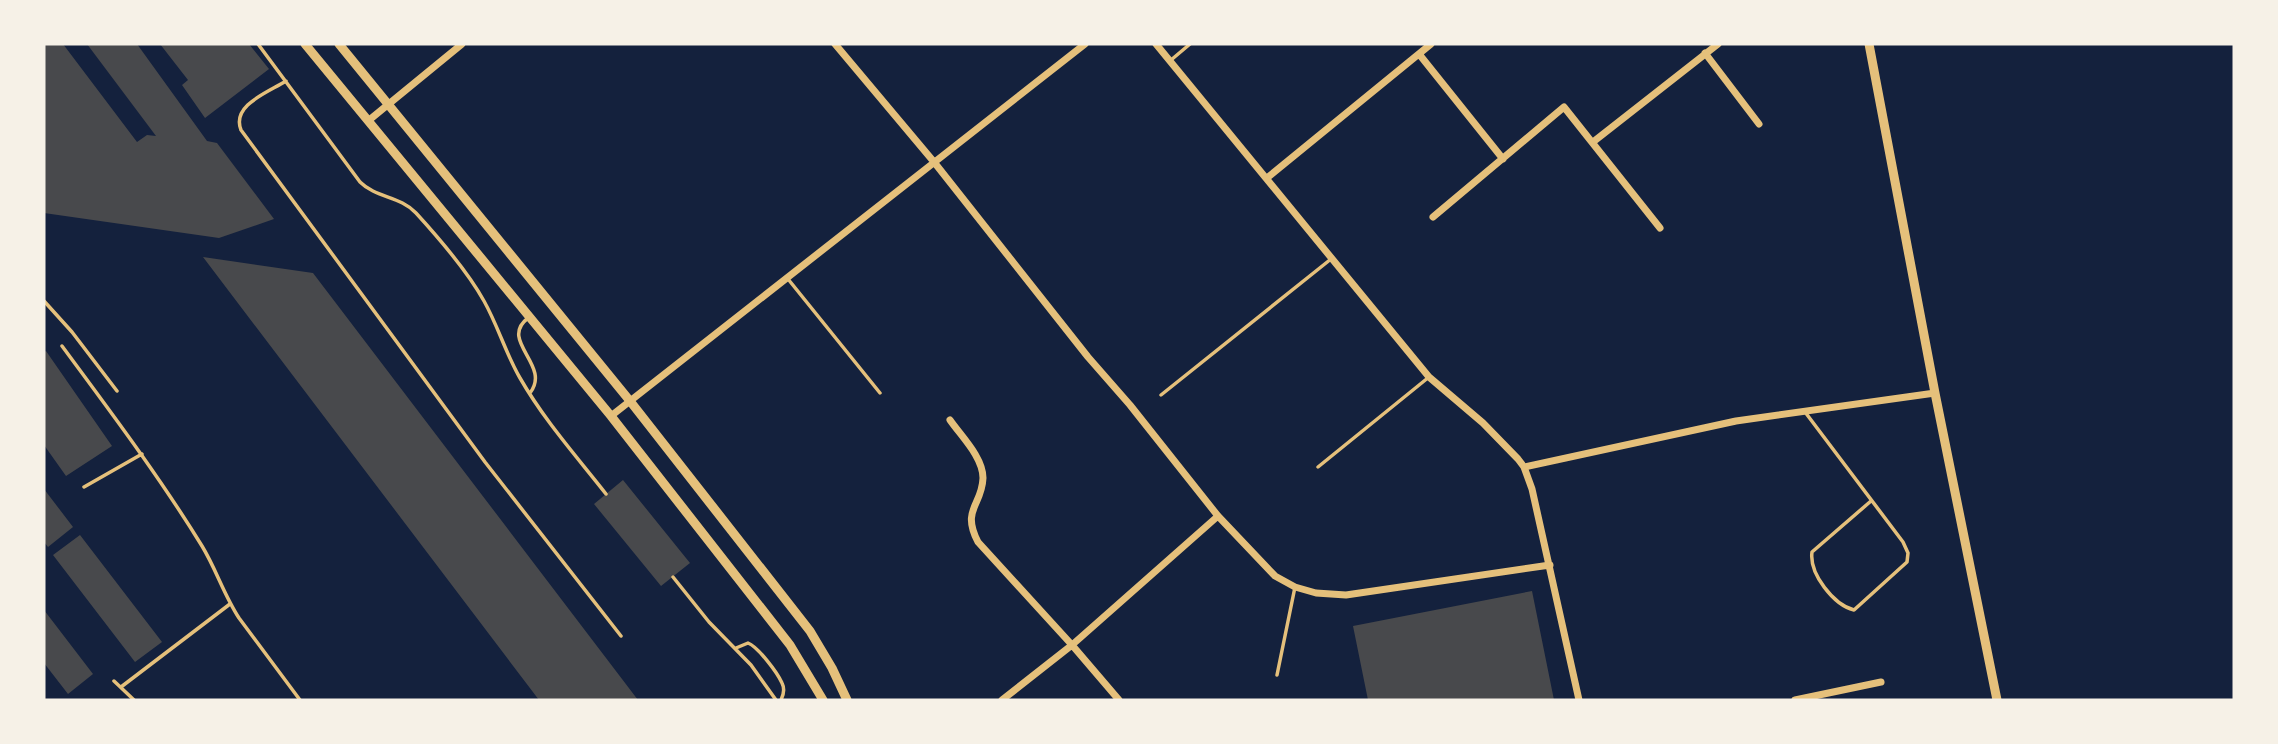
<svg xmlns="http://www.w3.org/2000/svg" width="2278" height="744" font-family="'Noto Serif',serif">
	<rect width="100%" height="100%" fill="#14213d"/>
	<path fill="#48494c" d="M44,44H63L137,142L147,135L156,136L87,44H137L207,141L217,143L274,219L219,238L44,213Z
		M160,44H249L269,69L205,118L182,85L188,80Z
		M203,257L313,273L638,700H539Z
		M46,351L112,446L66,476L44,445V352Z
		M623,480L690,563L661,586L594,504Z
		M44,489L73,527L48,547L44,542Z
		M80,535L162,642L135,662L53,555Z
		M1532,591L1554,700H1368L1353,626Z
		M44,610L93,674L68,694L44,663Z"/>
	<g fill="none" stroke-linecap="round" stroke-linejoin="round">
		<path stroke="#e5c07b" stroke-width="3.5" d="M258,44L360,182C376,198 400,196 416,213C437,236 469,274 484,301C498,326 506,354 520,378C544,420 577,457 606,494
			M1171,60L1190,44
			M286,81C269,92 231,105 241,130L485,462L621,636
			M788,279L880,393
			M44,301L72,332L117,391
			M528,318C498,341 552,365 530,393
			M62,346C110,411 159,476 202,546C216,569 224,595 239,618L300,700
			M1161,395L1331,259
			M1805,412L1903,542L1908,553L1907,562L1854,610C1834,605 1809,574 1812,552L1871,501
			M1318,467L1429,377
			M84,487L142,454
			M673,577L709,622L751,665L776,700
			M736,648L748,643C758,647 777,672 782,683C785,689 784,694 781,700
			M1277,675L1295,587
			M114,681L134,700
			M121,687L230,604"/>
		<path stroke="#e5c07b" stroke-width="7" d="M835,44L934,162L1088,357L1130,405L1218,516L1275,576L1295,587L1316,593L1346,595L1550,565
			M1156,44L1429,377L1483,423L1518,459L1524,467L1532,489L1579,700
			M1705,53L1759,124
			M1419,54L1503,159
			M368,121L462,44
			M1593,142L1718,44
			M1267,178L1431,44
			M1433,217L1564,107L1660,228
			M611,416L1085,44
			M950,420C961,436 983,457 983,478C982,506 961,509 978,542L1072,645L1119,700
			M1524,467L1736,421L1935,393
			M1002,700L1072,645L1218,516
			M1795,700L1881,682"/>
		<path stroke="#e5c07b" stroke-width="9" d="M305,44L611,416L790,645L823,700
			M339,44L630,401L810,631L832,668L847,700
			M1869,44L1935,393L1997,700"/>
	</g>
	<rect width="2278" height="744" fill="none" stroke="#f6f1e7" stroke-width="91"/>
</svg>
